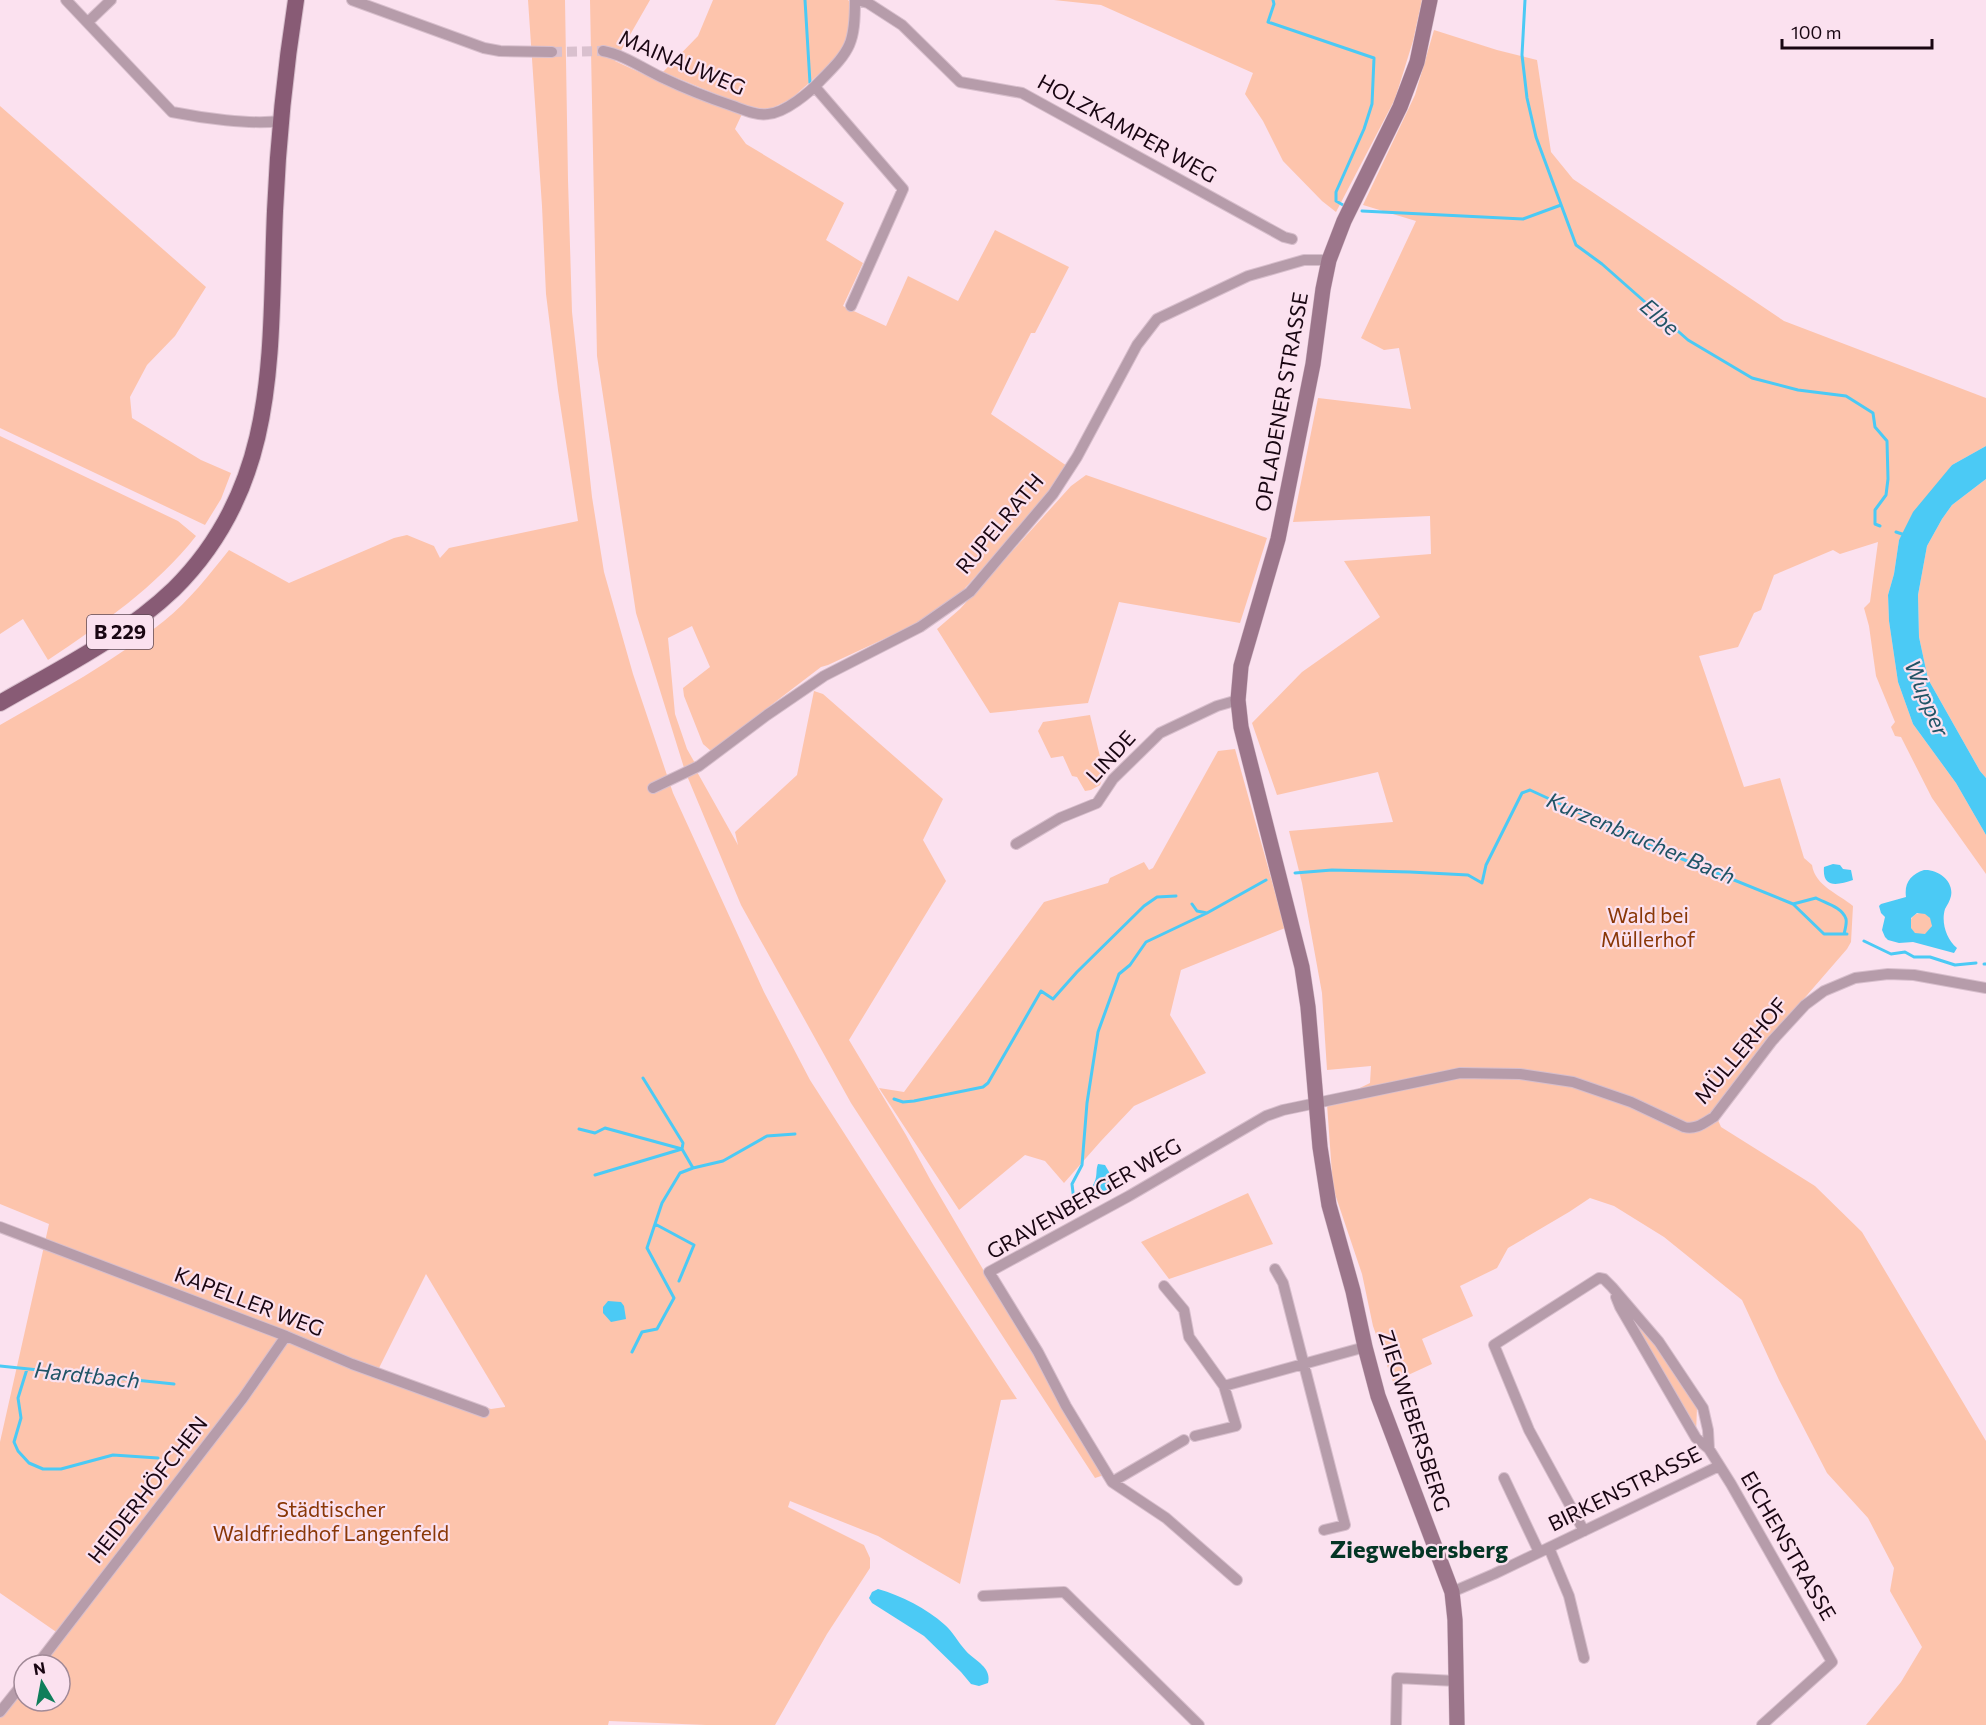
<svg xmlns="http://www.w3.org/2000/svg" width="1986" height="1725" font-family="Commissioner,sans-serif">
	<rect width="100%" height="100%" fill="#fbe1ef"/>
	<path fill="#fdc4ac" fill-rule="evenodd" d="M528,0H565L568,180L572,312L592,497L604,572L633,674L673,793L764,992L810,1080L907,1231L1017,1399L1001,1400L960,1584L878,1536L790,1501L788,1507L864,1545L870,1558V1568L827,1634L775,1725H706L609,1721L608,1725H0V1716L24,1685V1701H60V1665H40L62,1636L0,1593V1442L49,1224L0,1204V725C56,693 113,662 164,621C189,601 209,575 229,550L289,583L394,538L407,535L434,546L440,558L449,548L578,521L558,390L546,294L542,206ZM426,1274L505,1406V1407L491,1409L378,1370Z
		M590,0H650L615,61L695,98L742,114L735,129L746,144L844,203L826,240L863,263L843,306L886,326L908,276L958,301L995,230L1069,267L1035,333H1031L991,414L1067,466L1055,486L952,603L916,624L828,665L821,667L711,751L703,744L684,696L683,688L710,667L692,626L668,638L675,714L687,749L696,765V770L738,845L735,832L797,775L814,691L823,694L943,799L923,840L946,881L849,1040L906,1135L931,1181L1104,1475L1095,1478L851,1103L741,905L685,771L636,613L597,356Z
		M713,0H848L850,2L848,37L839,56L791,99L768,110L740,104L663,72L698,36Z
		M1054,0H1422L1413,41L1395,99L1336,212L1322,201L1283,161L1263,121L1245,94L1253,73L1101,5Z
		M1434,30L1497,50L1537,60L1551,152L1573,179L1784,321L1986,398V446L1952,465L1899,540L1894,574L1888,595L1889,621L1898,682L1913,724L1956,783L1986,835V874L1932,798L1901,737L1895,736L1891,727L1895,722L1876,676L1869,626L1864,608L1870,602L1878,542L1840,554L1833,550L1774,575L1761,610L1754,613L1738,647L1699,656L1744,787L1780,778L1804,858L1812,865C1815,886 1839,894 1853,906L1851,942L1847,949L1795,1009L1714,1111L1721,1127L1815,1186L1862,1232L1986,1441V1725H1866L1901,1682L1922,1647L1890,1591L1894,1568L1868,1518L1827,1473L1779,1380L1742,1300L1664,1237L1614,1206L1590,1198L1569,1212L1508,1248L1497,1268L1460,1286L1473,1316L1422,1339L1432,1364L1393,1382L1373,1326L1362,1274L1333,1188L1327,1104L1370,1083L1371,1066L1327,1070L1322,993L1302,883L1289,831L1393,822L1378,772L1277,795L1252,723L1302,672L1380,617L1344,561L1431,554L1430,516L1293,522L1318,398L1411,409L1399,348L1384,350L1361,338L1416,221L1363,205L1415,95Z
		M0,106L206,287L175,336L147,365L130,397L132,418L201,460L231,473L221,499L205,525L0,428Z
		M0,436L178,521L196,536C156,587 102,624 48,660L23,619L0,634Z
		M1086,475L1267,538L1240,623L1119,602L1088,703L990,713L937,629L960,609L1071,486Z
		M1986,479V778L1980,771L1928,679L1919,637L1918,595L1927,546L1942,519L1952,505Z
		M1090,715L1104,773L1100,785L1091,790L1085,791L1077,777L1072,776L1063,756L1051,758L1038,731L1043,722Z
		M1235,749L1285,928L1181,970L1170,1015L1206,1073L1134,1106L1101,1141L1064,1183L1045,1161L1025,1155L959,1210L879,1088L904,1092L1044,902L1108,883L1110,878L1144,862L1149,870L1153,868L1218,751Z
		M1910 924a11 11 0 1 1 22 0a11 11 0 1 1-22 0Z
		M1248,1193L1273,1244L1169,1279L1141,1242Z
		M1637,1321L1668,1360L1697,1407L1696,1434L1633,1325Z"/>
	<path fill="#4bcaf5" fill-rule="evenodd" d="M1986,446V479L1952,505L1942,519L1927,546L1918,595L1919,637L1928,679L1980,771L1986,778V835L1956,783L1913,724L1898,682L1889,621L1888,595L1894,574L1899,540L1913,512L1952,465Z
		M1833,864L1840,865L1843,869L1851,870L1853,880C1838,885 1822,889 1824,867Z
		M1924,870C1938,869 1954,881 1951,896C1950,901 1947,905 1945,909C1941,922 1946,939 1957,948L1954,953L1913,942L1899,943L1888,940L1885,937L1882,930L1885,917L1881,913L1879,906L1881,904L1906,897C1904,883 1911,874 1924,870ZM1917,913L1925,914L1930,918L1932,926L1925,934L1915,933L1911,928V918Z
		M1098,1164L1105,1165L1112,1177C1107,1189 1109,1196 1094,1198L1090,1194C1091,1187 1095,1183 1096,1177C1097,1172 1096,1169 1098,1164Z
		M608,1301L621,1302L624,1306L626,1319L611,1322L603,1313V1307Z
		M878,1589C902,1596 926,1608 945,1625C953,1632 958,1642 966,1651C975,1661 992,1667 988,1683L979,1686L971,1684L961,1672L924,1636L872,1603L869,1598L872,1592Z"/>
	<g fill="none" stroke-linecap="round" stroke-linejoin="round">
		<path stroke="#4bcaf5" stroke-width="3" d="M805,0L810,83
			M1273,0L1274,4L1268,22L1374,58L1372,104L1364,129L1336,192V201L1343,205
			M1525,0L1522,55L1527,98L1536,137L1576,245L1602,264L1688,340L1752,378L1798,390L1846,396L1873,413L1875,427L1887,441L1888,479L1886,495L1875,510V524L1880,526
			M1362,211L1523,219L1561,205
			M1896,532L1905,535
			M1295,873L1332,870L1410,872L1468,875L1482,883L1486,865L1522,793L1530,790L1660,850L1793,904L1816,898C1825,903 1842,907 1846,919C1847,923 1845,930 1844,934
			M1192,904L1197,911L1207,913L1266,880
			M1793,904L1824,934H1847
			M1864,941L1891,954L1905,952L1914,957H1930L1955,965L1976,963
			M1984,964H1986
			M894,1099L903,1102L914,1101L983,1087L988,1083L1041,991L1053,999L1077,972L1144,906L1157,897L1176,896
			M579,1129L595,1133L605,1128L682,1149L693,1168
			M595,1175L682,1149L683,1143L643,1078
			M1074,1201L1072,1184L1082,1165L1087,1103L1098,1032L1119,974L1130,965L1146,942L1207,913
			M655,1224L694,1245L679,1281
			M632,1352L642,1332L657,1329L674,1298L647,1248L662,1203L680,1173L693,1168L723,1161L767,1136L795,1134
			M0,1366L174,1384
			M27,1369L18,1398L21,1418L14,1442L18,1451L29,1463L43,1469H61L113,1455L158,1458"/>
		<path stroke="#d9c0ce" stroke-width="10" stroke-dasharray="10 5" stroke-linecap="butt" d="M552,52L603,51"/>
		<defs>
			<path id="street" d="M66,0L172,112C202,118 250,125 280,121
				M352,0L484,48L500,51L552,52
				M857,0L868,3L902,25L960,82L1022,93L1284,237L1292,239
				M88,22L111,0
				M603,51C624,55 642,68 661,77C684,88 709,98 733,106C744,110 757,116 768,114C785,113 810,92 821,80C851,50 855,43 855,0
				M815,87L903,189L851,306
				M653,788L699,766L767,715L824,676L920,627L970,592L1053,494L1077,457L1137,345L1157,319L1248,276L1304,260H1329
				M1016,844L1060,818L1097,803L1113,779L1160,733L1217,706L1238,700
				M0,1227L286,1336L352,1364L484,1412
				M1275,1269L1283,1283L1345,1525L1324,1530
				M1164,1286L1184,1310L1189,1337L1224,1386L1236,1426L1195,1436
				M1616,1297L1620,1307L1696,1438L1709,1449
				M1224,1386L1365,1347
				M1504,1478L1539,1552
				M1112,1482L1184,1440
				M1584,1531L1529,1430L1494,1345L1599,1278L1604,1279L1612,1287L1659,1342L1703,1408L1708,1430L1709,1449L1731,1484L1832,1662L1762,1725
				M1549,1548L1569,1596L1584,1658
				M1237,1580L1166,1518L1112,1482L1066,1406L1038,1352L989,1272L1129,1196L1266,1116L1283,1110L1460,1073L1520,1074L1573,1082L1631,1102L1684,1127C1696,1130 1704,1123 1714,1117L1772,1041L1805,1005L1824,991L1855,978L1888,974L1914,975L1986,988
				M1452,1592L1494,1574L1719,1466
				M983,1596L1064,1592L1199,1725
				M37,1665L243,1398L286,1336
				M0,1712L24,1682
				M1396,1725L1397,1678L1456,1681"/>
			<path id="secondary" d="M1430,0L1417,62L1400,107L1344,221L1329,260L1323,289L1313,364L1278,539L1241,666L1238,700L1241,727L1302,967L1308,1007L1320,1147L1329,1205L1353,1291L1365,1347L1378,1396L1452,1592L1455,1620L1457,1725"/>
			<path id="primary" d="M0,703C59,669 124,637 174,589C281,483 269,350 275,211C278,140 285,70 296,0"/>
		</defs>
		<use href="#street" stroke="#d7becc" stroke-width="12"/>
		<use href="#secondary" stroke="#d7becc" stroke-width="16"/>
		<use href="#primary" stroke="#d7becc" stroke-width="18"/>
		<use href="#street" stroke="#b69caa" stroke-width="10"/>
		<use href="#secondary" stroke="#9c768b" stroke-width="15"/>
		<use href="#primary" stroke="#885b75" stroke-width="16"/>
	</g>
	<g text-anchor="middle" stroke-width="4.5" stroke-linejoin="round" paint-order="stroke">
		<rect fill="#fbe1ef" stroke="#5d4854" stroke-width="1.5" x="87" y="615" width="66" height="34" rx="4.5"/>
		<g font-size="20" font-weight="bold" fill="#190612">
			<text x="120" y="639">B 229</text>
		</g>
		<g font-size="21" fill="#190612" stroke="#fbe1ef">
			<text transform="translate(682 63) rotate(23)" y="7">MAINAUWEG</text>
			<text transform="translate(1127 129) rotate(29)" y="7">HOLZKAMPER WEG</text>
			<text transform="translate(1282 402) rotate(-80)" y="7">OPLADENER STRASSE</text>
			<text transform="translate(1000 524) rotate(-50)" y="7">RUPELRATH</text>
			<text transform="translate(1111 757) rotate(-48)" y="7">LINDE</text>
			<text transform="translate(1741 1051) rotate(-50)" y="7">MÜLLERHOF</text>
			<text transform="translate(1084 1199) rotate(-30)" y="7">GRAVENBERGER WEG</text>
			<text transform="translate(249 1302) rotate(21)" y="7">KAPELLER WEG</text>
			<text transform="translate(1414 1421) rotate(72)" y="7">ZIEGWEBERSBERG</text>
			<text transform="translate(1625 1489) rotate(-26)" y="7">BIRKENSTRASSE</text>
			<text transform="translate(148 1490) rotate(-52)" y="7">HEIDERHÖFCHEN</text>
			<text transform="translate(1788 1546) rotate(60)" y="7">EICHENSTRASSE</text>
		</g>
		<g font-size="21" fill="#893707" stroke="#fbe1ef">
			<text x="1648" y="923">Wald bei<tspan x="1648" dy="24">Müllerhof</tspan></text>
			<text x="331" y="1517">Städtischer<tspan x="331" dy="24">Waldfriedhof Langenfeld</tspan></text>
		</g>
		<g font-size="22" font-style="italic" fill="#205466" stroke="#fbe1ef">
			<text transform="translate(1660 317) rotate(41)" y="8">Elbe</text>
			<text transform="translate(1927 698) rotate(67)" y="8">Wupper</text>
			<text transform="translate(1641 838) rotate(23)" y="8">Kurzenbrucher Bach</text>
			<text transform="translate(87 1375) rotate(6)" y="8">Hardtbach</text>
		</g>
		<g font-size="24" font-weight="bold" fill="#043625" stroke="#fbe1ef">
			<text x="1419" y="1558">Ziegwebersberg</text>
		</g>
	</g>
	<g transform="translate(42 1683) rotate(350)"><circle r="28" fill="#fbe1ef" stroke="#a18997" stroke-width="1.5"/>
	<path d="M0-4.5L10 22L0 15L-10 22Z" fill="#0f7e5a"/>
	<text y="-9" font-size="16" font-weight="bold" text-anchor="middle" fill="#190612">N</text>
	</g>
	<path d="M1782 39v9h150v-9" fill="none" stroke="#190612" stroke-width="3"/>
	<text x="1791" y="39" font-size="18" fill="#190612" stroke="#fbe1ef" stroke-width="4.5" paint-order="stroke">100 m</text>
</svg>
